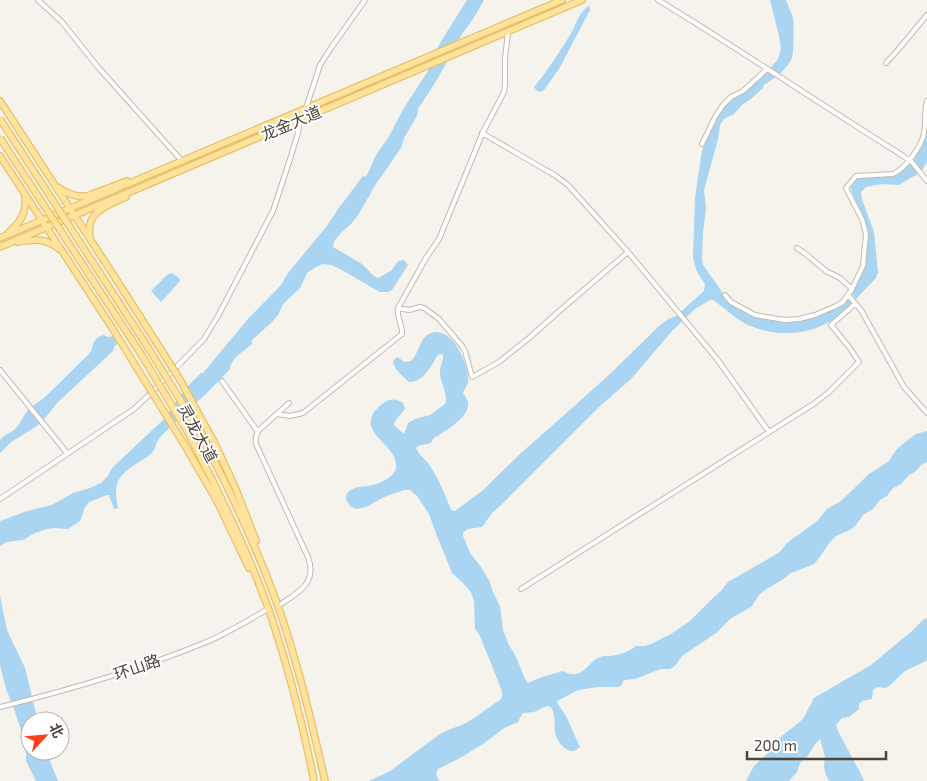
<svg xmlns="http://www.w3.org/2000/svg" width="927" height="781" font-family="'Exo 2','Noto Sans SC',sans-serif">
	<rect width="100%" height="100%" fill="#f6f3ec"/>
	<path fill="#a9d4f2" d="M467,0H484L473,19L462,34L438,78L418,109L417,116L404,138L401,148L376,184L358,215L351,224L341,233L334,241L333,247L362,264L374,276L378,278L391,271L398,261L404,260L408,265L392,290L388,292H380L340,269L331,265L323,264L316,267L307,273L300,288L283,304L278,315L272,322L252,340V344C244,351 231,358 230,369L205,395L200,399L161,436C160,438 158,440 157,442C155,446 156,447 154,450C151,455 144,459 139,462C117,476 113,483 118,508L114,509L109,495H107L89,502L84,509L83,514L80,521L68,529L54,528L47,529L35,533L23,540L6,542L0,546V521L27,511L52,505L73,493L90,488L101,483L108,476L112,468L163,420L185,389L201,373H203L247,320L281,285L288,273L326,227L341,205L363,176L365,177L367,175L376,155L388,138L404,108L428,71L440,43Z
		M770,0H786C788,6 791,12 793,18C794,25 794,52 792,58C787,69 774,79 764,85L763,88L751,99L743,104L734,114L724,119L720,125L718,139L704,190L706,208L703,233L702,260L703,265L727,299L752,315L771,320L783,321L814,317L823,314L840,306L848,299L852,304C844,311 836,319 827,323C803,336 773,336 748,325C735,319 725,308 713,300H710L695,309L673,330L631,379L599,407L501,505L492,513L482,527L467,529L463,533V536L470,553L481,567L490,582L492,590L500,606L503,630L508,643L517,659L525,679L528,683L539,678L563,671C583,682 587,662 600,657C604,655 607,656 611,656C621,654 629,652 636,646H645L651,644L671,634L690,621L715,596L721,591L728,582L780,552L787,543L817,521L827,509L841,501L869,474L888,462L897,449L909,439L916,434L927,431V462L921,465L916,471L909,475L901,484L892,489L887,496L880,500L873,509L863,515L856,525L850,530L836,536L830,542L819,558L814,564L791,573L785,578L765,590L759,595L751,607L730,619L716,633L682,656L675,666L670,669H661L635,679L624,680L621,686L618,687H598L578,690L557,701L558,704L566,716L580,747C577,749 576,751 572,751C564,751 555,738 555,731C554,722 556,716 551,707L547,706L534,712L524,713L522,714L518,722L504,728L483,744L460,758L438,769L436,774L439,781H369L390,771L440,734C448,729 458,727 466,723C478,716 489,707 500,700L502,697V691L480,636L475,629L474,601L471,592L463,583L452,573L437,536L429,514L417,496L410,490H404L384,497L366,507L357,509L351,507L346,500C345,486 363,487 373,485C381,483 396,476 396,467C399,443 346,430 385,402C391,398 397,399 403,403L405,408C402,415 395,418 394,425L404,434L408,423L415,419L430,415L445,404C449,393 439,382 440,371C440,365 444,361 443,355L440,354L438,355C431,366 424,382 409,382C403,377 393,368 393,361L397,357L405,362L411,361C420,353 419,337 431,333C450,326 465,357 467,371C467,374 469,379 468,383C467,386 464,389 463,393C465,396 468,400 468,404C469,418 443,432 433,439L431,443L418,446L416,448C418,454 424,458 428,463C438,477 445,494 451,510L455,511L482,491L521,453L571,409L612,372L658,327L668,319L676,316L704,291L705,284L697,272L693,258L695,198L702,150L710,130L720,110L767,72L778,59L781,49L779,36Z
		M589,6L590,7V10L559,69L544,90L540,92L537,91L534,87C548,70 560,51 572,32C577,22 579,12 589,6Z
		M927,103V162L923,169L915,176H914L899,185L882,184L871,186L866,187L861,192L862,199L874,232L878,272L876,278L856,299L852,294L865,264L867,233L865,223L852,192L851,186L856,180L860,178L896,176L914,160L926,133Z
		M172,273L179,278L180,281L161,302L151,291L167,275Z
		M103,335L108,337L113,336L118,343L114,347L113,351L58,402L40,424L11,442L0,453V440C5,434 11,433 16,428C21,423 23,415 29,409C33,405 39,402 44,398C59,384 73,369 88,355C96,347 88,342 103,335Z
		M0,596L7,630L25,668L38,721H30V751H46L58,781H36L26,761V745L13,706L6,689L0,665Z
		M927,618V659L926,661L905,671L888,687L884,688L878,687L873,690L872,699L862,701L859,704V709L849,717L842,718L836,725L838,731L857,767L860,772L864,781H829L825,772L824,766L825,757L820,739L816,743L807,757L800,763L797,772L789,781H746L754,766L767,754L777,740L803,719L814,698L871,665L912,631L923,620Z"/>
	<g fill="none" stroke-linecap="round" stroke-linejoin="round">
		<defs>
			<path id="minor" d="M38,0L62,22L97,66L182,161
				M658,0C739,49 817,102 897,152L912,162L927,181
				M886,63L897,51L927,15
				M306,108L320,65L331,48L365,0
				M482,133L556,176L568,185L628,252L717,359L769,432
				M702,144L715,117L723,105L731,97L743,91L767,69
				M797,248L807,255L826,271L840,278L852,289
				M725,295L731,302L755,315L785,320L799,319L815,315L836,306L843,302L852,289L863,266L866,234L862,219L846,188L856,176L893,174C905,169 922,146 924,133C926,122 924,111 927,101
				M848,295L861,310L904,387L927,413
				M398,308L409,310L420,307L424,308L439,319L462,346L465,351L472,377L499,362L529,338L557,313L628,252
				M0,370L67,453
				M222,381L258,432
				M277,414L290,416L303,413L402,334C403,326 396,317 398,308L426,258L439,239L483,132L504,92L505,84V58L508,32
				M0,499L134,409L149,395L204,339L218,316L273,211L291,156L298,133L300,119
				M521,589L815,403L829,392L859,362L849,347L831,325L855,304
				M278,606C297,593 318,584 308,557L256,444C255,438 256,434 259,430L289,403
				M0,707C69,690 138,670 204,643C226,634 247,621 268,609"/>
			<path id="primary" d="M0,101L116,279
				M0,156L111,326
				M59,188C68,195 76,197 87,196L127,181
				M8,233C20,223 27,213 25,196
				M0,238L562,0
				M90,238C85,211 107,206 126,197
				M18,242C34,239 46,238 59,249
				M0,247L582,0
				M214,442L235,487L256,541
				M184,444L217,501L249,568
				M206,445C234,499 260,554 280,612C299,667 312,724 325,781
				M197,450C225,504 251,559 271,616C289,670 303,725 314,781"/>
		</defs>
		<use href="#minor" stroke="#c2bbae" stroke-width="6"/>
		<use href="#primary" stroke="#e6c16a" stroke-width="8"/>
		<use href="#minor" stroke="#fff" stroke-width="4"/>
		<use href="#primary" stroke="#ffe39c" stroke-width="5.5"/>
		<defs>
			<path id="primary-bridge" d="M0,119L149,349L196,426L206,445
				M0,138L141,354L187,431L197,450
				M116,279L179,378L214,442
				M111,326L184,444"/>
		</defs>
		<use href="#primary-bridge" stroke="#e6c16a" stroke-width="8" stroke-linecap="butt"/>
		<use href="#primary-bridge" stroke="#ffe39c" stroke-width="5.5"/>
	</g>
	<g text-anchor="middle" stroke-width="4" stroke-linejoin="round" paint-order="stroke">
		<g font-size="16" fill="#4b4439" stroke="#fff">
			<text transform="translate(291 123) rotate(-23)" y="6">龙金大道</text>
			<text transform="translate(198 433) rotate(61)" y="6">灵龙大道</text>
			<text transform="translate(137 667) rotate(-19)" y="6">环山路</text>
		</g>
	</g>
	<g transform="translate(45 736) rotate(64)"><circle r="24" fill="#ffffff" stroke="#b7b4b0"/>
	<path d="M0-4L9 19L0 12L-9 19Z" fill="#fc3f1d"/>
	<text y="-8" font-size="14" font-weight="bold" text-anchor="middle" fill="#4b4439">北</text>
	</g>
	<path d="M747 751v8h139v-8" fill="none" stroke="#4b4439" stroke-width="2.5"/>
	<text x="754" y="751" font-size="15" fill="#4b4439" stroke="#ffffff" stroke-width="4" paint-order="stroke">200 m</text>
</svg>
